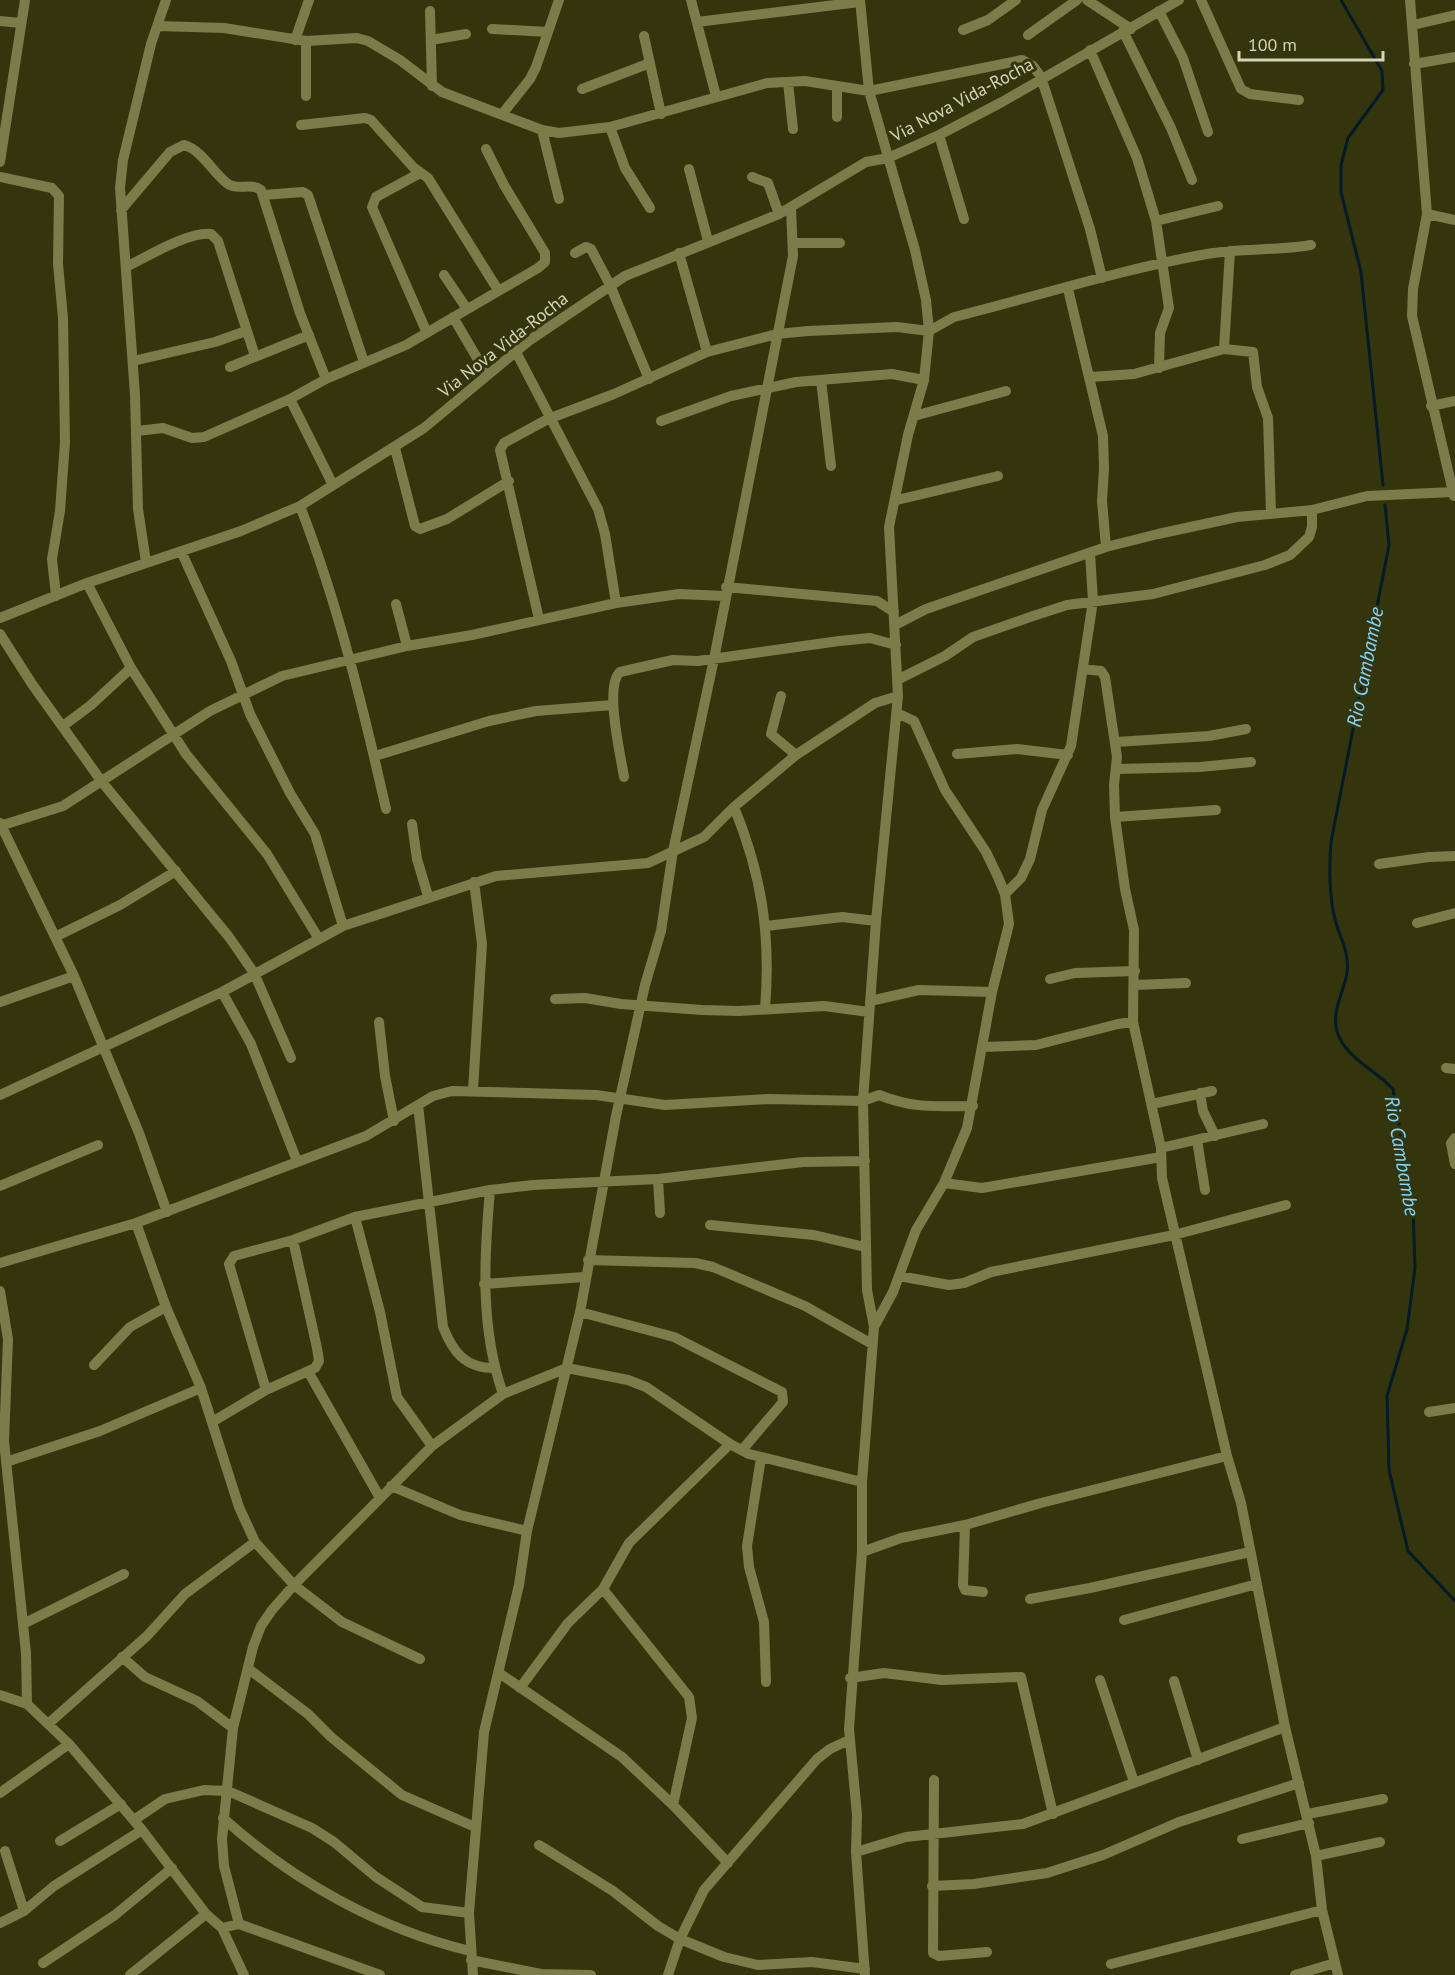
<svg xmlns="http://www.w3.org/2000/svg" width="1455" height="1975" font-family="'PT Sans',sans-serif">
	<rect width="100%" height="100%" fill="#35350d"/>
	<g fill="none" stroke-linecap="round" stroke-linejoin="round">
		<path stroke="#021b26" stroke-width="3" d="M1341,0L1382,71L1383,90L1348,138L1341,165V192L1361,272L1383,485
			M1385,505L1389,545L1331,842C1329,867 1329,891 1334,915C1338,936 1350,950 1347,973C1343,996 1328,1015 1340,1039C1352,1061 1376,1071 1393,1089L1413,1208L1415,1268L1407,1329L1387,1396L1389,1470L1408,1551L1455,1601"/>
		<path stroke="#7b7c4a" stroke-width="10" d="M691,0L716,96
			M860,0L869,91L915,250L926,300L929,331L924,380L908,435L889,527L898,696L876,921L863,1101L867,1290L874,1327L862,1482V1552L849,1729L857,1815L856,1852L865,1975
			M1087,0L1131,29
			M1201,0L1241,89L1250,94L1299,100
			M1410,0L1427,214L1413,289L1412,316L1454,496
			M430,11L432,86
			M1159,11L1183,58L1208,132
			M0,21L21,23
			M697,22L859,2
			M1413,25L1455,15
			M158,26L224,28L306,41L357,38L368,41L400,60L442,92L542,130L559,133L610,127L767,83L805,81L869,91L1022,60L1033,66L1041,77L1090,229L1102,278
			M492,29L548,32
			M963,30L988,20L1016,0
			M1123,31L1171,128L1192,180
			M1028,35L1077,0
			M644,36L661,114
			M295,40L309,0
			M431,40L466,34
			M1090,50L1137,158L1156,221L1169,308L1160,333L1159,368
			M1414,64L1455,57
			M788,82L793,129
			M582,89L650,63
			M306,96V41
			M503,113L530,79L536,67L559,0
			M837,117V86
			M301,125L365,118L371,120L413,167L428,178L498,290
			M610,127L625,168L650,208
			M542,130L559,199
			M939,135L964,219
			M0,162L25,0
			M689,169L708,241
			M420,173L376,197L372,207L427,333
			M0,177L52,188L59,196L58,264L63,318L65,442L60,511L52,559L56,596
			M752,177L768,183L779,214
			M263,195L303,192L308,195L364,362
			M121,210L170,152L184,145C202,150 213,173 228,184C239,191 251,182 261,190L300,313L326,379
			M1427,214L1455,220
			M1156,221L1218,206
			M793,243H840
			M575,253L586,247L591,249L610,285L649,379
			M679,253L707,352
			M126,267C147,257 189,231 211,234L218,241L255,356
			M444,275L467,309
			M1068,289L1103,436L1104,469L1102,501L1106,547
			M453,317L487,375
			M1224,349L1230,251
			M516,352L598,509L605,534L616,603
			M133,361L215,342L246,331
			M230,367L309,335
			M1090,377L1134,374L1224,349L1253,352L1257,387L1268,418L1271,513
			M821,380L831,466
			M290,399L333,485
			M1431,406L1455,401
			M914,416L1006,391
			M661,421L731,396L796,382L892,374L924,380
			M137,431L163,428L192,438L204,437L290,399L326,379L406,345L538,268L545,262V253L504,185L486,149
			M395,448L415,526L420,529L447,519L509,481
			M897,500L998,476
			M300,506C338,604 363,707 386,809
			M181,551L231,661L250,714L290,793L315,834L343,926
			M146,562L138,509L135,395L120,188L123,160L151,44L166,0
			M87,583L131,668L186,754L267,854L319,939
			M726,587L877,601L894,612
			M396,604L407,646
			M0,618L87,583L241,531L300,506L424,428L530,340L625,276L779,214L866,162L888,158L939,135L1002,102L1179,0
			M539,619L500,450L504,443L548,419L614,394L707,352L777,334L808,331L897,327L929,331L954,317C1038,296 1122,269 1207,254C1241,248 1277,251 1311,245
			M895,625L926,609L975,592L1106,547L1158,534L1237,517L1312,510L1367,496L1453,492
			M0,634L32,684L102,782L229,937L254,973L291,1058
			M1083,669L1101,671L1105,677L1117,757L1114,785L1115,817L1125,889L1134,930L1133,1022L1161,1148L1162,1178L1227,1456L1241,1503L1285,1727L1316,1856L1322,1910L1338,1975
			M897,680L945,656L973,637L1033,616L1067,605L1153,594L1265,565L1290,555L1309,537L1312,527V510
			M781,696L771,734L796,755
			M63,726L91,705L131,668
			M1116,742L1209,736L1246,729
			M957,754L1017,749L1068,755
			M375,756L489,721L536,711L613,705
			M1117,769L1200,767L1251,762
			M624,777C621,757 604,686 620,672L673,660L698,661L839,641L870,638L896,645
			M734,807C762,875 771,936 765,1009
			M1115,817L1216,810
			M0,823L74,976L139,1133L167,1212
			M412,824L417,859L428,896
			M0,826L63,806L210,711L282,676L407,646L472,635L616,603L679,594L724,596
			M1379,864L1429,857L1455,856
			M1005,894L1021,878L1030,859L1042,810L1071,746L1093,601L1090,553
			M1417,923L1455,913
			M766,926L842,917L876,921
			M57,936L120,905L176,871
			M1050,979L1075,973L1135,971
			M1134,985L1186,983
			M222,992L251,1044L297,1161
			M555,999L585,998L621,1004L702,1010L739,1011L824,1006L869,1012
			M870,1001L919,990L992,992
			M0,1002L74,976
			M379,1022L385,1076L394,1121
			M984,1047L1036,1045L1118,1024L1133,1022
			M1446,1068L1455,1069
			M473,1090L482,944L474,882
			M1200,1093L1203,1111L1215,1136
			M0,1095L222,992L343,926L496,876L648,863L704,837L734,807L796,755L875,703L898,696
			M1152,1104L1212,1091
			M418,1105L443,1327C453,1352 465,1368 494,1368
			M1455,1138L1451,1143L1455,1164
			M1197,1140L1205,1190
			M1161,1148L1263,1124
			M658,1179L660,1213
			M944,1183L982,1188L1161,1157
			M0,1186L98,1145
			M490,1190C484,1259 480,1328 503,1394
			M355,1217L380,1312L397,1397L432,1446
			M136,1223L166,1307L201,1388L239,1507L255,1542L294,1585L342,1622L420,1659
			M710,1225L814,1235L865,1247
			M588,1260L695,1263L713,1267L805,1306L872,1344
			M0,1263L136,1223L366,1136L433,1096L452,1091L596,1095L665,1105L769,1099L863,1101L879,1095C914,1109 936,1106 973,1106
			M899,1276L949,1285L964,1283L991,1272L1174,1235L1286,1205
			M484,1284L585,1277
			M0,1291L8,1339L4,1441L26,1653L27,1704
			M580,1312L674,1337L782,1392L783,1402L742,1450
			M874,1327L893,1292L916,1230L944,1183L967,1128L992,992L1009,924L1005,894L998,877L986,852L945,790L914,721L897,713
			M94,1365L130,1327L166,1307
			M309,1373L380,1498
			M266,1390L229,1264L234,1256L293,1240L355,1217L490,1190L533,1185L658,1179L803,1162L865,1161
			M1429,1412L1455,1408
			M212,1422L266,1390L315,1368L319,1361L317,1348L293,1240
			M761,1458L747,1546L749,1567L764,1622L766,1682
			M6,1462L100,1431L201,1388
			M391,1486L460,1515L527,1531
			M965,1525L963,1585L965,1590L983,1592
			M862,1552L901,1538L965,1525L1041,1503L1227,1456
			M603,1589L689,1697L692,1718L673,1805
			M1030,1599L1090,1588L1250,1552
			M1124,1620L1257,1584
			M23,1624L124,1574
			M122,1657L145,1677L197,1701L233,1728
			M250,1670L308,1714L331,1737L402,1795L475,1827
			M499,1673L622,1757L673,1805L728,1863
			M850,1678L884,1673L942,1680L1021,1677L1053,1814
			M1100,1680L1134,1782
			M1174,1681L1198,1760
			M520,1688L568,1623L603,1589L629,1543L730,1444
			M0,1695L27,1704L69,1744L142,1830L206,1914L222,1928L244,1975
			M48,1724L147,1636L185,1594L255,1542
			M934,1780L933,1953L939,1956L987,1952
			M0,1793L69,1744
			M1308,1814L1383,1799
			M223,1818C293,1881 379,1929 470,1951
			M134,1820L165,1799L204,1790L228,1791L312,1828L334,1842L376,1877L422,1907L469,1913
			M1242,1839L1309,1823
			M60,1841L121,1804
			M539,1845L613,1891L658,1926L680,1939L724,1957L758,1965L812,1962L865,1969
			M5,1851L24,1911
			M856,1852L906,1837L1023,1824L1285,1727
			M1316,1856L1380,1842
			M932,1886L974,1884L1047,1873L1103,1855L1179,1822L1299,1783
			M0,1923L24,1911L54,1886L142,1830
			M239,1924L380,1975
			M222,1928L239,1924L224,1866L222,1839L233,1728L253,1647L261,1626L272,1610L294,1585L432,1446L503,1394L567,1368L628,1380L646,1387L730,1444L749,1454L862,1482
			M471,1960L541,1974L591,1975
			M43,1963L115,1915L172,1868
			M1111,1964L1322,1910
			M130,1975L206,1914
			M473,1975L469,1913L484,1732L519,1585L527,1531L580,1312L616,1116L645,985L661,931L673,851L714,659L793,256L791,208
			M668,1975L680,1939L704,1890L817,1759L830,1749L849,1740
			M1295,1975L1335,1963"/>
	</g>
	<g text-anchor="middle" stroke-width="6" stroke-linejoin="round" paint-order="stroke">
		<g font-size="18" fill="#d3d4b9" stroke="#35350d">
			<text transform="translate(962 100) rotate(-28)" y="6">Via Nova Vida-Rocha</text>
			<text transform="translate(503 345) rotate(-38)" y="6">Via Nova Vida-Rocha</text>
		</g>
		<g font-size="20" font-style="italic" fill="#81d7ff" stroke="#35350d">
			<text transform="translate(1365 667) rotate(-79)" y="7">Rio Cambambe</text>
			<text transform="translate(1402 1156) rotate(80)" y="7">Rio Cambambe</text>
		</g>
	</g>
	<path d="M1239 51v9h144v-9" fill="none" stroke="#d3d4b9" stroke-width="3"/>
	<text x="1248" y="51" font-size="18" fill="#d3d4b9" stroke="#35350d" stroke-width="4.5" paint-order="stroke">100 m</text>
</svg>
